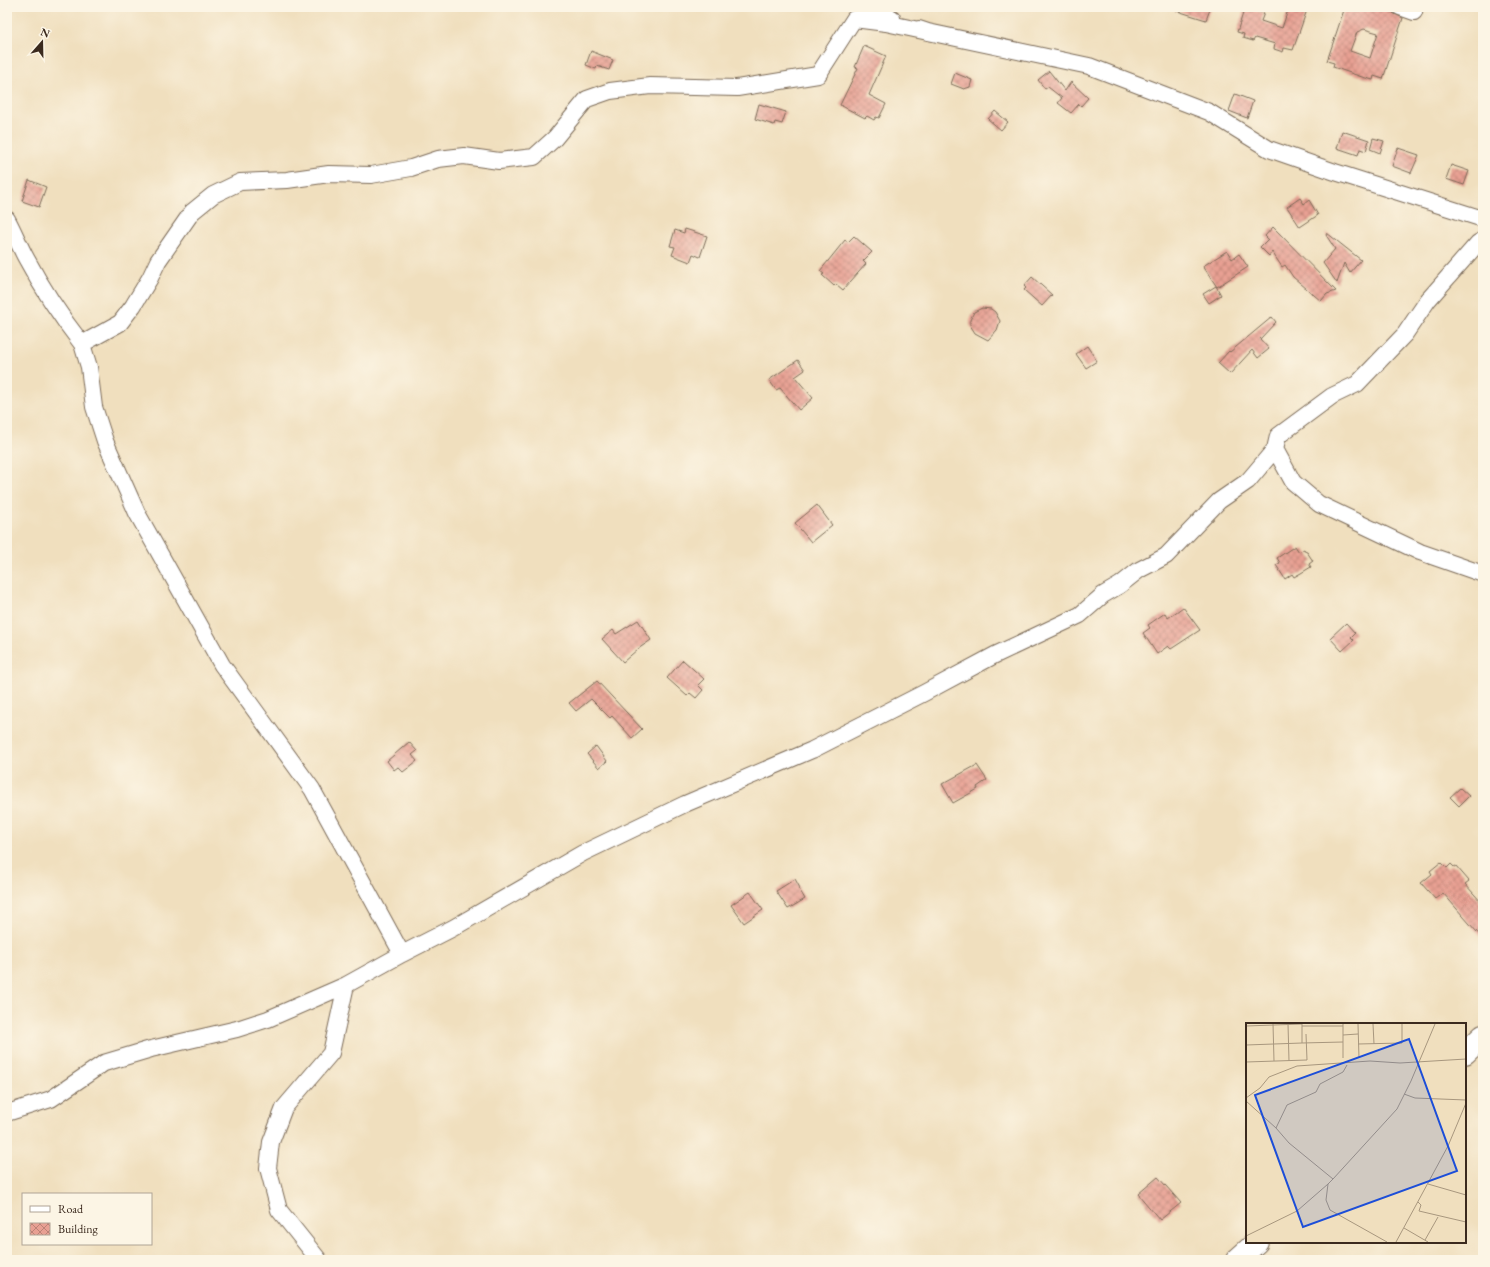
<svg xmlns="http://www.w3.org/2000/svg" width="1490" height="1267" font-family="'EB Garamond',serif">
	<defs>
		<pattern id="building-cross-hatch" width="8" height="8" patternUnits="userSpaceOnUse"><rect width="8" height="8" fill="#e8a093"/><path d="M0 0l8 8M0 8l8-8" fill="none" stroke="#bd8377"/></pattern>
	</defs>
	<rect width="100%" height="100%" fill="#fcf5e5"/>
	<filter id="ink" filterUnits="userSpaceOnUse"><feTurbulence type="fractalNoise" baseFrequency=".025" numOctaves="2"/><feDisplacementMap in="SourceGraphic" scale="8" xChannelSelector="R" yChannelSelector="G"/><feConvolveMatrix kernelMatrix="1 2 1 2 8 2 1 2 1" color-interpolation-filters="sRGB"/></filter>
	<filter id="wash" filterUnits="userSpaceOnUse"><feTurbulence type="fractalNoise" baseFrequency=".012" numOctaves="4" result="noise"/><feDisplacementMap in="SourceGraphic" scale="16" xChannelSelector="R" yChannelSelector="G"/><feGaussianBlur stdDeviation="0.9" result="paint"/><feColorMatrix in="noise" values="0 0 0 0 0 0 0 0 0 0 0 0 0 0 0 0 0 1.4 0 .05"/><feComposite in="paint" operator="in"/></filter>
	<g filter="url(#wash)">
		<rect width="100%" height="100%" fill="#f0dfbe"/>
		<g id="blocks">
			<path fill="url(#building-cross-hatch)" fill-rule="evenodd" d="M1171,7H1211L1206,20L1171,9Z
				M1245,7L1264,13L1261,21L1282,28L1289,7H1308L1293,50L1284,48L1283,52L1274,49L1275,44L1255,38L1253,41L1243,38L1244,34L1237,32Z
				M1345,7H1388L1391,8L1393,13L1403,18L1383,79L1374,76L1373,80L1362,77L1333,67L1334,63L1327,61ZM1364,29L1378,33L1370,58L1350,51L1357,32Z
				M864,46L886,56L869,95L886,104L879,118L876,117L874,120L867,116L865,118L840,105L858,68L855,67Z
				M591,51L613,60L609,70L597,66L596,69L586,65Z
				M1049,71L1065,91L1071,82L1088,98L1081,106L1079,104L1071,113L1058,103L1062,98L1048,87L1045,89L1038,80Z
				M955,73L972,80L970,87L964,89L951,84Z
				M1235,94L1253,101L1247,118L1229,111Z
				M759,104L786,112L782,124L775,122L774,125L755,119Z
				M995,111L1008,122L1001,130L988,119Z
				M1342,131L1369,140L1366,151L1360,149L1358,155L1337,148Z
				M1373,138L1384,141L1380,153L1370,149Z
				M1398,148L1419,155L1411,173L1392,166Z
				M1451,165L1469,171L1464,185L1446,179Z
				M29,180L46,187L39,207L22,201Z
				M1300,198L1304,204L1309,200L1318,215L1300,227L1287,207Z
				M1273,227L1336,291L1327,294L1321,301L1293,277L1285,265L1282,267L1272,252L1269,256L1260,247L1268,239L1265,236Z
				M685,229L707,236L700,257L693,254L690,262L672,255L675,247L670,246L675,230L684,233Z
				M1327,233L1361,260L1350,273L1344,263L1337,283L1323,263L1335,249L1326,235Z
				M854,236L872,252L863,261L866,264L843,290L836,284L834,286L822,275L824,274L820,271L845,240L848,242Z
				M1227,251L1232,259L1239,254L1248,267L1217,287L1203,266Z
				M1032,277L1052,295L1042,306L1024,290L1026,288L1024,286Z
				M1216,286L1221,295L1209,303L1203,294Z
				M982,308L991,309L995,312L1000,321L997,330L988,340L975,333L970,325V320L974,312Z
				M1272,317L1276,322L1260,339L1269,349L1258,358L1252,350L1230,374L1218,363L1229,351L1230,352Z
				M1087,346L1097,361L1086,368L1076,354Z
				M798,360L805,370L795,377L813,398L799,410L780,388L776,390L769,380Z
				M817,505L832,525L811,542L795,523Z
				M1295,546L1299,552L1304,549L1306,552H1307L1313,561L1309,564L1311,567L1301,573L1294,577L1292,574L1285,579L1276,565L1280,563L1277,558Z
				M1183,607L1200,630L1171,649L1168,646L1157,654L1143,633L1150,628L1148,625L1165,613L1168,618Z
				M638,620L651,640L638,649L623,662L602,639L613,630L616,634Z
				M1346,623L1355,633L1351,637L1354,640L1342,651L1330,638Z
				M683,660L704,679L698,685L703,690L696,698L690,693L687,696L667,678Z
				M597,681L642,729L632,738L612,716L610,718L591,699L576,711L569,703Z
				M409,742L417,751L412,755L417,761L403,772L398,767L394,770L387,761Z
				M596,746L607,761L599,768L587,754Z
				M977,765L987,780L977,787L978,789L953,803L942,784Z
				M1460,788L1469,796L1459,806L1450,797Z
				M1441,862L1447,868L1451,864L1454,867L1456,866L1469,881L1465,884L1483,904V939L1443,893L1435,899L1421,883L1432,874L1430,871Z
				M795,879L800,888L799,889L805,899L788,909L776,891Z
				M750,892L763,910L744,923L731,905Z
				M1158,1177L1181,1203L1160,1220L1138,1194Z"/>
		</g>
	</g>
	<g filter="url(#ink)">
		<use href="#blocks" fill-opacity="0" stroke="#7a6956" stroke-width="1"/>
		<g fill="none" stroke-linecap="round" stroke-linejoin="round">
			<defs>
				<path id="street" d="M863,7L892,18
					M1400,7L1414,12L1415,7
					M919,29L928,32L1089,66L1209,112L1269,149L1335,172L1483,219
					M7,219C14,232 19,245 26,258C42,288 61,317 82,344L120,323L133,306L150,278L158,261L192,212L213,195L240,182L287,180L329,174L371,175L411,168L438,159L464,156L499,161L534,157L555,138L587,99L610,91L650,86L737,88L818,75L854,19L886,23L928,32
					M82,344L89,367L94,407L105,441L137,513L222,665L312,789L402,954L346,985L331,1053L284,1108L271,1142L268,1168L279,1210L319,1260
					M1275,449L1293,482L1319,504L1420,552L1483,574
					M402,954L453,928L583,853L685,804L812,750L924,693L995,655L1080,615L1103,595L1120,585L1139,570L1166,556L1219,501L1248,481L1275,449L1278,436L1332,396L1357,384L1405,334L1428,300L1478,243L1483,240
					M7,1113L51,1099L104,1063L151,1049L237,1029L268,1019L346,985"/>
				<path id="highway" d="M1465,1053L1483,1036
					M1237,1260L1257,1242"/>
			</defs>
			<use href="#street" stroke="#7a6956" stroke-width="18"/>
			<use href="#highway" stroke="#7a6956" stroke-width="24"/>
			<use href="#street" stroke="#fff" stroke-width="16"/>
			<use href="#highway" stroke="#fff" stroke-width="22"/>
		</g>
	</g>
	<g transform="translate(1246 1023)">
		<rect width="220" height="220" fill="#f0dfbe"/>
		<path fill="none" stroke="#a8977e" stroke-width="1" d="M27,1L28,38M42,1L43,38M56,1V20L97,19M97,1V35M112,1L113,35M127,1L128,21M0,3L56,1M56,3H97M97,12L112,11M112,21L156,20V1M0,22L56,20M0,39L61,37L60,11M158,71L169,75L220,77M0,75L14,65L23,54L51,43L124,38L154,40L220,36M0,78L30,105L41,82L70,69L74,61L97,49L101,42M30,105L43,120L87,156L82,161L80,177L84,187L141,219M87,156L151,86L165,58L189,1M182,161L220,172M172,179L175,182L173,188L220,199M158,205L182,219M0,213L51,188L82,161M179,217L192,194M150,219L202,123L220,80"/>
		<path fill="#1d4ed8" fill-opacity="0.15" stroke="#1d4ed8" stroke-width="2" d="M163,16L211,148L57,204L9,72Z"/>
		<rect width="220" height="220" fill="none" stroke="#3b2a1e" stroke-width="2"/>
	</g>
	<rect width="1490" height="1267" fill="none" stroke="#fcf5e5" stroke-width="24"/>
	<rect x="22" y="1193" width="130" height="52" fill="#fcf5e5" stroke="#afa495"/>
	<rect x="30" y="1206" width="20" height="6" fill="#ffffff" stroke="#afa495"/>
	<text x="58" y="1213" font-size="12" fill="#3b2a1e">Road</text>
	<rect x="30" y="1223" width="20" height="12" fill="url(#building-cross-hatch)" stroke="#afa495"/>
	<text x="58" y="1233" font-size="12" fill="#3b2a1e">Building</text>
	<g transform="translate(42 42) rotate(20)" stroke="#fcf5e5" stroke-width="3" paint-order="stroke">
	<path d="M0-3L7 15L0 10L-7 15Z" fill="#3b2a1e"/>
	<text y="-6" font-size="11" font-weight="bold" text-anchor="middle" fill="#3b2a1e">N</text>
	</g>
</svg>
